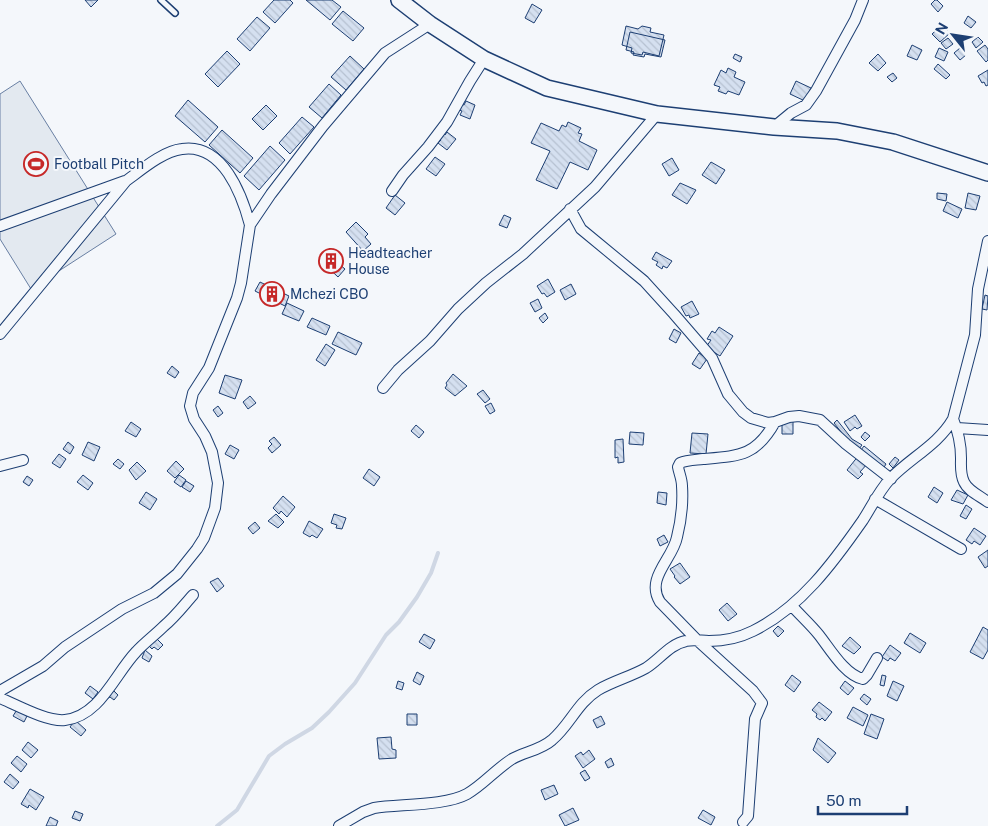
<svg xmlns="http://www.w3.org/2000/svg" width="988" height="826" font-family="'Public Sans',sans-serif">
	<defs>
		<pattern id="building-back-hatch" width="6" height="6" patternUnits="userSpaceOnUse" patternTransform="scale(1.25)"><rect width="6" height="6" fill="#d5e0f0"/><path d="M-1 5l2 2M0 0l6 6M5-1l2 2" fill="none" stroke="#b6c1d1"/></pattern>
	</defs>
	<rect width="100%" height="100%" fill="#f4f7fb"/>
	<path fill="#e3e9f0" stroke="#687fa3" d="M20,81L116,234L31,289L0,239V94Z"/>
	<g fill="none" stroke-linecap="round" stroke-linejoin="round">
		<path stroke="#cfd7e4" stroke-width="4" d="M217,826L237,810L269,756L285,744L312,728L329,712L355,683L386,635L399,622L417,597L431,573L438,553"/>
	</g>
	<path fill="url(#building-back-hatch)" stroke="#1d3f73" d="M85,0H98L91,7Z
		M274,0H290L293,3L275,23L263,12Z
		M306,0H332L341,7L330,20Z
		M935,0H937L943,6L938,12L931,4Z
		M532,4L542,10L534,23L525,18Z
		M343,11L364,28L353,41L332,24Z
		M968,16L976,22L971,28L964,23Z
		M257,17L270,28L250,51L237,39Z
		M942,25L950,33L940,42L932,34Z
		M626,26L638,29L642,26L651,28L650,32L664,35L659,56L643,52L642,55L631,53L632,48L622,45Z
		M630,32L665,40L661,57L645,54L644,57L633,55L634,52L626,50Z
		M978,37L983,42L976,48L972,42Z
		M948,38L953,44L946,49L941,43Z
		M912,45L922,50L917,60L907,56Z
		M985,45L988,49V60L986,62L977,51Z
		M939,48L948,52L944,61L935,57Z
		M960,48L966,55L960,60L954,53Z
		M227,51L240,64L218,87L205,74Z
		M735,54L742,57L740,62L733,58Z
		M878,54L886,63L878,71L869,63Z
		M350,56L364,69L346,90L331,77Z
		M938,64L950,75L946,79L934,69Z
		M728,68L736,72L734,77L745,82L739,95L728,91L726,94L718,91L720,87L714,85L721,70L726,73Z
		M988,70V85L986,86L984,82L982,83L978,76Z
		M893,73L897,78L892,82L887,77Z
		M796,81L811,88L805,101L790,94Z
		M329,84L341,95L322,118L309,107Z
		M188,100L218,127L205,142L175,116Z
		M466,101L475,105L470,119L460,115L462,111L459,110L461,104L464,105Z
		M266,105L277,116L263,130L252,119Z
		M302,117L314,127L290,154L279,143Z
		M568,122L581,128L578,133L582,134L579,141L597,150L588,170L570,162L557,189L536,180L550,151L531,143L541,123L559,131L562,125L566,127Z
		M222,130L253,158L240,173L209,145Z
		M447,132L456,139L447,150L438,143L441,140L438,138L443,133L445,135Z
		M270,146L285,160L259,190L244,176Z
		M435,157L445,164L436,176L426,169Z
		M672,158L679,170L669,176L662,164Z
		M711,162L725,170L716,184L702,175Z
		M680,183L696,190L687,204L672,195Z
		M937,193L947,194L946,201L937,199Z
		M968,193L980,196L976,210L965,208Z
		M395,195L405,203L395,215L386,208Z
		M947,202L962,209L958,218L943,211Z
		M504,215L511,218L507,228L499,225Z
		M356,222L368,234L365,237L371,244L363,251L346,232Z
		M330,248L342,260L338,263L345,269L338,277L319,259Z
		M656,252L672,261L667,268L663,266L662,269L656,265L658,262L652,259Z
		M548,279L555,292L547,297L544,293L542,294L537,286Z
		M260,282L289,296L285,306L255,291Z
		M571,284L576,294L565,300L560,290Z
		M985,295L988,296L987,310L982,309Z
		M538,299L542,308L535,312L530,303Z
		M692,301L699,314L690,318L689,315L686,316L681,307Z
		M287,303L304,311L299,321L282,314Z
		M545,313L548,318L543,323L539,318Z
		M312,318L330,326L326,335L307,327Z
		M719,327L733,336L720,356L706,347L711,340L707,339L712,331L715,333Z
		M674,329L681,333L676,343L669,339Z
		M338,332L362,343L356,355L332,344Z
		M326,344L335,350L325,366L316,360Z
		M699,353L707,359L700,369L692,364Z
		M172,366L179,372L175,378L167,373Z
		M453,374L467,386L455,396L445,388L447,385L446,383Z
		M225,375L242,380L235,399L219,393Z
		M483,390L490,399L485,403L477,394Z
		M250,396L256,403L248,409L243,402Z
		M491,403L495,411L490,414L485,406Z
		M218,406L223,413L218,417L213,410Z
		M855,415L862,426L857,429L855,427L850,431L844,422Z
		M793,420V434H782V421Z
		M837,420L852,439L862,445L859,449L849,442L834,423Z
		M131,422L141,429L136,437L125,431Z
		M416,425L424,432L419,438L411,431Z
		M630,432L644,433L643,445L629,444Z
		M865,432L870,436L865,441L861,437Z
		M692,433L708,434L706,454L690,453Z
		M274,437L281,445L272,453L268,448L272,444L269,441Z
		M623,439L624,462L618,463V457L615,458V440Z
		M68,442L74,447L70,454L63,449Z
		M88,442L100,447L94,461L82,455Z
		M230,445L239,450L234,459L225,454Z
		M864,446L886,464L883,469L861,450Z
		M59,454L66,459L60,468L52,463Z
		M859,455L868,463L860,472L863,474L858,479L847,470Z
		M895,457L899,460L893,468L889,464Z
		M118,459L124,464L120,469L113,464Z
		M176,461L184,469L175,478L167,471Z
		M137,462L146,471L136,480L129,470Z
		M369,469L380,477L374,486L363,478Z
		M83,475L93,483L88,490L77,482Z
		M179,475L186,480L181,487L174,482Z
		M27,476L33,480L29,486L23,482Z
		M186,481L194,486L190,492L182,487Z
		M934,487L943,493L937,503L928,497Z
		M957,490L968,495L963,504L951,500Z
		M146,492L157,499L150,510L139,503Z
		M658,492L667,493L666,505L657,503Z
		M283,496L295,507L287,517L281,511L279,514L273,508Z
		M966,505L972,509L966,519L960,516Z
		M276,514L284,522L278,528L268,521Z
		M334,514L346,518L342,529L336,528L337,525L331,523Z
		M309,521L323,529L317,538L312,535L310,537L303,533Z
		M255,522L260,528L253,534L248,528Z
		M974,528L986,536L980,545L974,541L972,544L966,540Z
		M664,535L668,542L660,546L657,539Z
		M988,550V566L985,568L978,557Z
		M680,563L690,577L680,584L674,577L675,576L670,569Z
		M218,578L224,586L217,592L210,582Z
		M727,603L737,614L728,621L719,610Z
		M778,626L784,631L778,637L773,631Z
		M983,627L988,630V650L983,659L970,652Z
		M910,633L926,643L920,653L904,643Z
		M424,634L435,640L430,649L419,642Z
		M850,637L861,647L854,654L842,646Z
		M156,638L163,645L158,650L154,647L152,649L149,646Z
		M890,645L901,653L895,661L890,658L888,661L882,657Z
		M145,650L152,656L149,662L142,658Z
		M417,672L424,676L420,685L413,681Z
		M792,675L801,682L794,692L785,685Z
		M882,675L886,676L884,686L880,685Z
		M398,681L404,683L402,690L396,688Z
		M845,681L854,688L848,695L840,688Z
		M893,681L904,686L897,701L887,696Z
		M90,686L98,692L93,699L85,693Z
		M113,690L118,695L114,700L110,697L108,698L107,697Z
		M864,694L871,699L867,705L860,699Z
		M819,702L832,712L825,721L822,718L820,720L816,717L817,714L812,710Z
		M853,707L868,715L863,726L847,718Z
		M18,708L28,714L24,722L13,716Z
		M407,714H417V725H407Z
		M871,714L884,719L877,739L864,734Z
		M601,716L605,724L597,728L593,720Z
		M75,720L86,730L81,736L70,727Z
		M391,737L392,749L396,750V758L379,759L377,738Z
		M818,738L836,753L828,763L813,750Z
		M28,742L38,750L31,758L22,750Z
		M589,750L595,759L583,768L575,756L581,752L583,755Z
		M17,756L27,764L21,772L11,763Z
		M611,758L614,765L608,768L605,762Z
		M585,770L590,778L585,781L580,773Z
		M10,774L19,782L13,789L4,782Z
		M554,785L558,794L545,800L541,790Z
		M30,789L44,797L36,810L29,805L28,808L21,804Z
		M573,808L579,820L565,826L559,815Z
		M703,810L715,817L711,825L698,818Z
		M75,811L83,814L80,821L72,818Z
		M50,817L58,821L56,826H46Z"/>
	<g fill="none" stroke-linecap="round" stroke-linejoin="round">
		<defs>
			<path id="lane" d="M161,0L175,13"/>
			<path id="street" d="M774,127L791,113L806,105L816,91L855,20L863,0
				M392,191L403,175L428,147L447,122L470,81L484,59
				M570,209L581,229L644,281L674,314L712,358L728,394L743,412L751,418L768,423L775,422L789,417L799,416L820,420L846,444L891,479
				M0,226L125,181
				M0,334L126,181C141,170 163,151 182,149C223,143 242,195 250,225
				M383,388L398,370L430,341L458,309L486,283L523,254L595,187L657,114
				M953,419C958,431 961,445 961,458C961,466 960,474 964,482C968,491 980,496 988,502
				M957,428L988,430
				M0,466L23,460
				M875,499L961,549
				M792,606C801,616 811,625 819,635C830,649 845,675 863,679L867,675L877,658
				M0,691L43,666L65,647L122,609L154,593L177,574L197,549L204,538L215,508L218,483L212,452L205,436L194,419L190,406L193,393L209,368L237,298L241,283L250,225L271,194L323,126L385,53L430,24
				M0,698C17,705 47,722 65,720C100,716 115,674 136,652C144,643 155,635 164,626C175,617 184,605 193,595
				M743,822L748,816L755,719L762,703L753,691L697,640L660,602C645,578 673,559 677,537C681,521 683,501 682,486C682,479 679,473 678,467L680,463C687,460 695,460 703,459C740,456 756,456 775,422
				M339,826L363,812L374,808C400,804 445,806 467,794C483,785 496,769 512,759C524,752 541,750 552,740C570,725 577,703 598,690C613,681 630,677 646,668C659,660 670,644 686,641C694,639 701,641 709,641C724,641 739,638 753,631C800,608 833,563 863,520C872,506 879,491 890,479C910,458 938,445 953,419L975,335L978,289L988,241"/>
			<path id="secondary" d="M399,0L430,24L484,59L547,88L657,114L774,127L837,131L893,142L988,173"/>
		</defs>
		<use href="#lane" stroke="#1d3f73" stroke-width="8"/>
		<use href="#street" stroke="#1d3f73" stroke-width="12"/>
		<use href="#secondary" stroke="#1d3f73" stroke-width="18"/>
		<use href="#lane" stroke="#f4f7fb" stroke-width="5"/>
		<use href="#street" stroke="#f4f7fb" stroke-width="10"/>
		<use href="#secondary" stroke="#f4f7fb" stroke-width="15"/>
	</g>
	<defs>
		<symbol id="stadium-ring" viewBox="-11 -11 22 22"><circle r="9.5" fill="#f4f7fb" stroke="#c62828" stroke-width="1.5"/><path d="M0-5a6.5 5 0 1 0 0 10a6.5 5 0 1 0 0-10ZM-3.5-1.8h7v3.6h-7Z" fill="#c62828"/></symbol>
		<symbol id="building-ring" viewBox="-11 -11 22 22"><circle r="9.5" fill="#f4f7fb" stroke="#c62828" stroke-width="1.5"/><path d="M-4-6H4V6H1V3H-1V6H-4ZM-2.5-4.3h1.7v1.8h-1.7ZM.8-4.3h1.7v1.8H.8ZM-2.5-1h1.7V.8h-1.7ZM.8-1h1.7V.8H.8Z" fill="#c62828"/></symbol>
	</defs>
	<g fill-rule="evenodd">
		<use href="#stadium-ring" x="22" y="150" width="28" height="28"/>
		<use href="#building-ring" x="317" y="247" width="28" height="28"/>
		<use href="#building-ring" x="258" y="280" width="28" height="28"/>
	</g>
	<g text-anchor="middle" stroke-width="4" stroke-linejoin="round" paint-order="stroke">
		<g font-size="14" fill="#1d3f73" stroke="#f4f7fb" text-anchor="start">
			<text x="54" y="169">Football Pitch</text>
			<text x="348" y="258">Headteacher<tspan x="348" dy="16">House</tspan></text>
			<text x="290" y="299">Mchezi CBO</text>
		</g>
	</g>
	<g transform="translate(953 35) rotate(300)" stroke="#f4f7fb" stroke-width="4" paint-order="stroke">
	<path d="M0-4L9 19L0 12L-9 19Z" fill="#1d3f73"/>
	<text y="-8" font-size="14" font-weight="bold" text-anchor="middle" fill="#1d3f73">N</text>
	</g>
	<path d="M818 806v8h89v-8" fill="none" stroke="#1d3f73" stroke-width="2.5"/>
	<text x="826" y="806" font-size="15" fill="#1d3f73" stroke="#f4f7fb" stroke-width="4" paint-order="stroke">50 m</text>
</svg>
